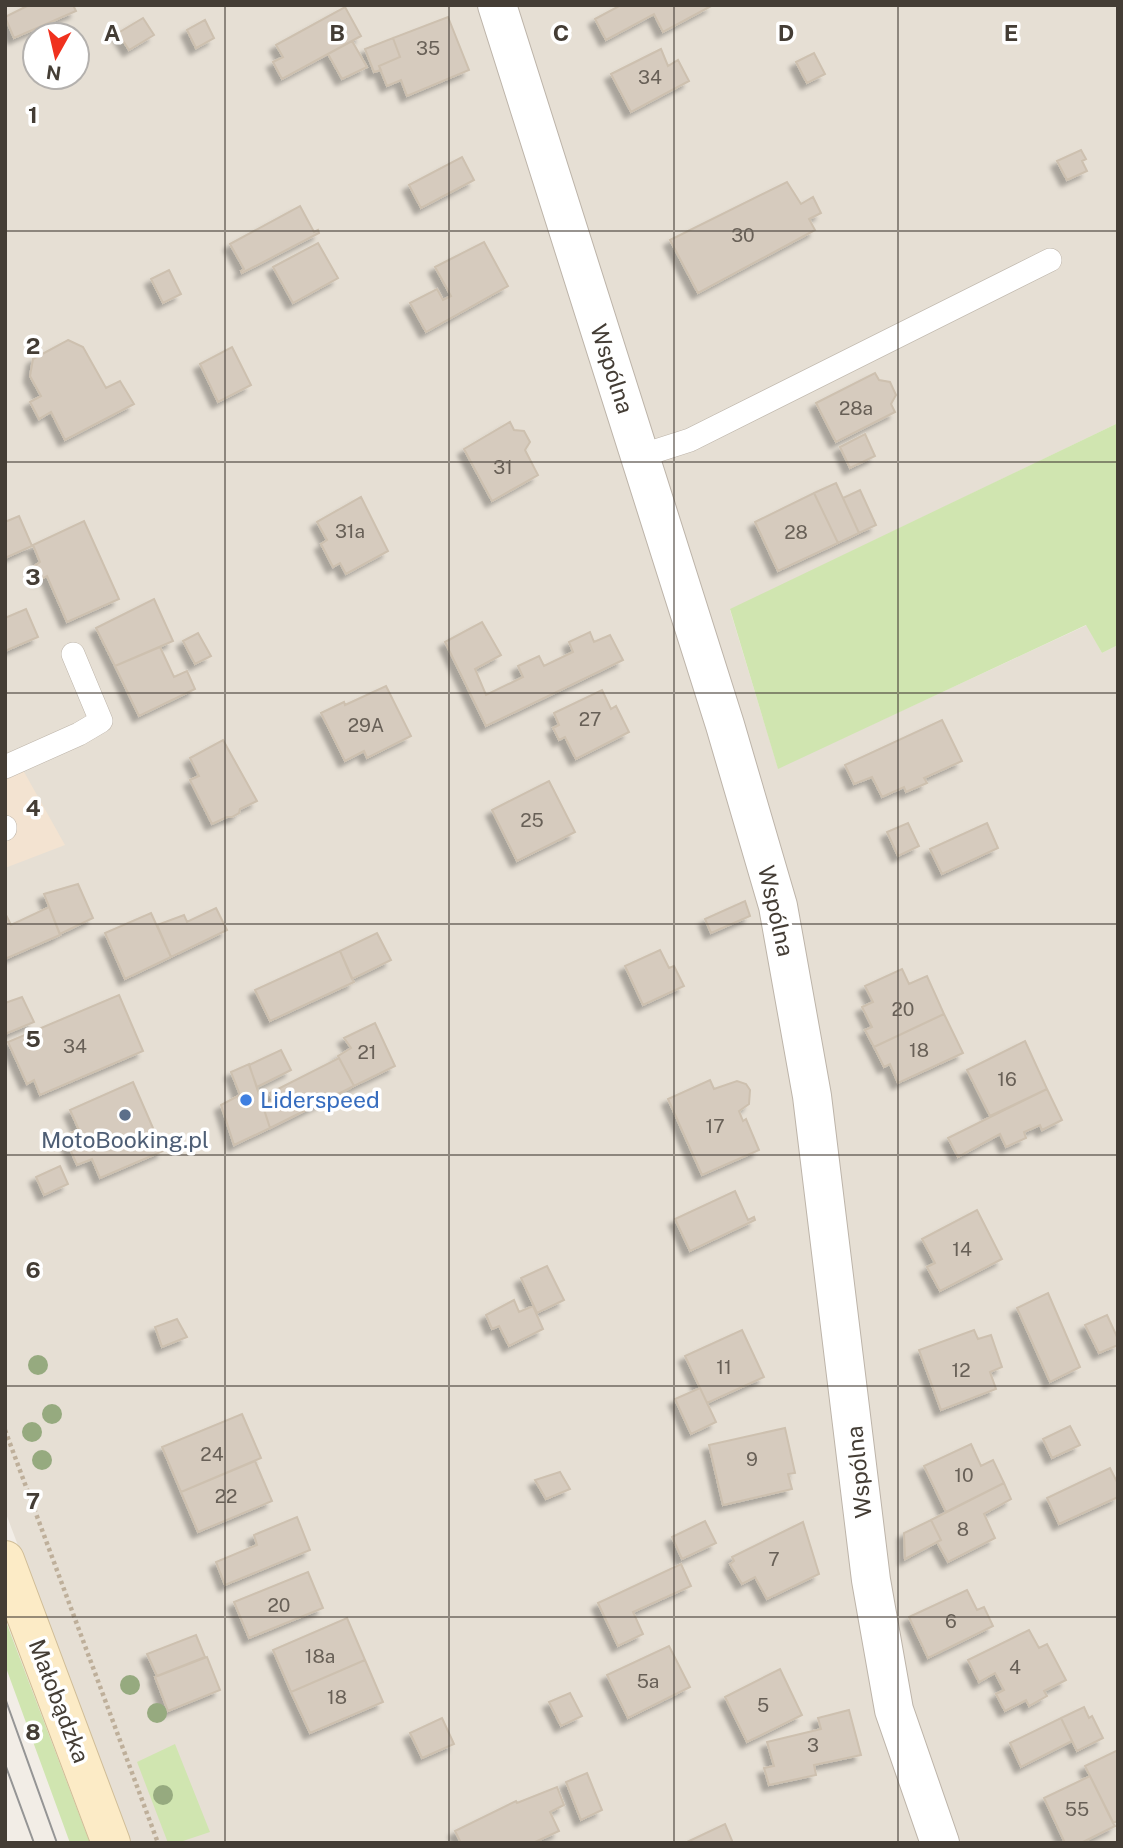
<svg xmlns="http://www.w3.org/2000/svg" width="1123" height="1848" font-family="'Public Sans',sans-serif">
	<defs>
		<filter id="shadow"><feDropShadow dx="-6" dy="6" stdDeviation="2" flood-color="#0004"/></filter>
	</defs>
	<rect width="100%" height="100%" fill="#f2ede6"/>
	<path fill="#e6dfd4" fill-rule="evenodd" d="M5,5H483L749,840L925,1843H130L5,1511ZM35,35H77V77H35Z
		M510,5H1118V423L730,610L778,768L1087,625L1102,653L1118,645V1843H961L908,1704L886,1580L827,1092Z"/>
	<path fill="#f3e3d1" d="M23,770L65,845L5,868V777Z"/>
	<path fill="#d0e5b0" d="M1118,423V645L1102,653L1086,625L778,769L730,609Z
		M5,1619L90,1843H70L5,1665Z
		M175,1744L210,1832L177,1843H168L137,1762Z"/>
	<path fill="#d6cbbe" stroke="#cdc0af" stroke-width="2" filter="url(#shadow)" d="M29,5H73L76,11L14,38L5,17Z
		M621,5H713L663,32L654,14L606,40L595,19Z
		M345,7L361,36L282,79L273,62L283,57L276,45Z
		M448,17L469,70L407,96L401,80L387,86L379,66L400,57L393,38Z
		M143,18L154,35L129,50L118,33Z
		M205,20L214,38L196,48L187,30Z
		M393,38L400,57L379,66L381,70L374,72L365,49Z
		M352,41L367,67L342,79L328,54Z
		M661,49L668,66L678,60L689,81L631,112L611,74Z
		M814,53L825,74L807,83L796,62Z
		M1081,150L1086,159L1082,161L1087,171L1067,180L1057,161Z
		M462,157L474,180L421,208L409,185Z
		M787,182L801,204L813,197L821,213L809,219L815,230L698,293L670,240Z
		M300,206L314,232L318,230L319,233L242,273L241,271L244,269L230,244Z
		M484,242L508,286L426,332L410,303L437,289L443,300L451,296L435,267Z
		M318,243L338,278L293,303L273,267Z
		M169,270L181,294L163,303L151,279Z
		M68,340L83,347L106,388L120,381L134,404L65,440L51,412L39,419L30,402L41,396L30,376L33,359Z
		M232,347L251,385L218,402L200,364Z
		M875,373L879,380L890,382L896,395L891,404L895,412L836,442L816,403Z
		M510,422L514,430L524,431L530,442L525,450L538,475L492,501L464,449Z
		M865,434L875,456L850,468L840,447Z
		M836,483L859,533L838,543L814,493Z
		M860,490L876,525L859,533L843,498Z
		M814,493L838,543L778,571L755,522Z
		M361,497L388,551L346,574L340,563L333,567L321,544L327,540L317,522Z
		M19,516L32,546L5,558V522Z
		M84,521L119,599L67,622L47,576L39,580L33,567L40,562L33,545Z
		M154,599L173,641L115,666L96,628Z
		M26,609L38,637L5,651V618Z
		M482,622L501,655L475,669L486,695L523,677L518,666L539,656L544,666L573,652L569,642L590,632L594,642L610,635L623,660L486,726L445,642Z
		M198,633L211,656L195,664L183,641Z
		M160,647L174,677L187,671L195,689L139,716L115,666Z
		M386,686L411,736L367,758L364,751L345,761L321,713L344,702L345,705Z
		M602,690L611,709L616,706L629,732L576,759L565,737L559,740L553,728L559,725L554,713Z
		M942,720L962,761L924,778L927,783L906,792L904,787L882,797L872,777L854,784L845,765Z
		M223,740L257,801L240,809L239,813L232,817H227L212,824L190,780L199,776L190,758Z
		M549,781L575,832L517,861L492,810Z
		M908,823L919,846L898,856L887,832Z
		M987,823L998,848L942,874L930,849Z
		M78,884L93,918L60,934L44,894Z
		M745,901L750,916L711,933L705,919Z
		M49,907L60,935L5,959V913L11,925Z
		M216,908L227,930L171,957L157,925L184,915L187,922Z
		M151,913L171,957L125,979L105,933Z
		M377,933L391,960L352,979L340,951Z
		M660,950L669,968L674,966L684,986L643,1005L625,966Z
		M340,951L354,982L270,1021L255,990Z
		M902,969L909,984L927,976L944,1014L874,1047L865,1030L872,1027L862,1007L873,1002L865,986Z
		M119,995L143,1051L40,1095L34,1080L27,1084L8,1042Z
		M22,997L34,1022L5,1034V1003Z
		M944,1014L963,1053L898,1083L890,1064L884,1067L874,1047Z
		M375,1023L395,1066L354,1086L338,1056L351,1048L344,1038Z
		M1025,1041L1047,1089L990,1116L967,1070Z
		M281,1050L291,1070L257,1087L249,1065Z
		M339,1058L354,1086L270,1128L263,1106L273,1101L270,1093Z
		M249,1064L270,1128L234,1145L221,1105L240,1095L231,1072Z
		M710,1080L714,1089L737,1081L746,1084L750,1090L749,1104L739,1111L743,1121L746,1119L759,1150L702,1175L668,1099Z
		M133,1082L163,1151L100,1178L92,1159L77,1165L64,1135L79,1130L70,1110Z
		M1047,1089L1062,1120L1042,1130L1040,1125L1024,1132L1026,1138L1006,1147L1000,1134L958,1157L948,1138Z
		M60,1166L68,1184L44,1195L36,1177Z
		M735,1191L748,1220L754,1217L755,1220L690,1251L675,1219Z
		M977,1210L1002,1259L940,1291L927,1267L935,1263L922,1239Z
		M547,1266L564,1300L537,1313L521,1278Z
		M1048,1293L1080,1367L1050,1382L1017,1308Z
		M514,1300L519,1312L533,1306L543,1329L509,1346L499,1326L492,1329L486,1315Z
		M1107,1315L1118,1339V1345L1099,1353L1085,1325Z
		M177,1319L187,1337L162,1347L155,1327Z
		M742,1330L764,1377L707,1403L685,1356Z
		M974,1330L978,1339L991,1335L1002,1367L990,1372L996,1389L941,1410L919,1350Z
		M700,1388L716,1422L691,1434L675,1399Z
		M242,1414L261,1458L181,1492L162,1447Z
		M1070,1426L1080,1445L1052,1458L1043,1439Z
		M785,1428L795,1473L788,1474L792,1489L723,1505L709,1445Z
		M971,1444L981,1466L993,1460L1004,1483L946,1512L924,1466Z
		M255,1461L272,1501L198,1532L181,1492Z
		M1110,1468L1118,1484V1497L1059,1524L1047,1498Z
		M560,1472L570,1489L546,1499L535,1480Z
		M1004,1483L1011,1499L984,1514L995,1538L948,1562L937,1542L941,1540L931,1520Z
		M297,1517L310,1550L225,1585L216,1562L257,1545L254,1535Z
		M931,1520L941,1540L905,1559L904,1533Z
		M705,1521L716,1543L682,1559L672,1537Z
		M803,1522L819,1574L767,1599L755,1577L742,1584L730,1564L734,1561L732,1557Z
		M681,1564L691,1586L633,1612L643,1634L618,1646L598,1603Z
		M308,1572L323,1608L249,1638L234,1602Z
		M967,1590L977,1610L984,1607L993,1626L928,1658L909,1617Z
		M347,1618L365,1660L291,1692L273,1650Z
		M1029,1630L1039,1648L1047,1644L1066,1680L1044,1691L1047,1696L1029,1706L1026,1700L1005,1711L996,1694L1004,1690L995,1673L979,1682L968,1660Z
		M196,1635L205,1657L157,1676L147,1654Z
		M669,1646L690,1687L628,1718L607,1675Z
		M207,1657L220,1690L168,1711L155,1677Z
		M365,1660L383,1702L310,1733L291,1692Z
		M780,1669L802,1715L747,1742L725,1697Z
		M570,1693L582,1716L561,1726L549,1702Z
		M1084,1707L1089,1718L1092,1716L1103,1738L1077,1751L1061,1718Z
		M849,1710L861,1755L814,1765L816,1775L769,1785L764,1768L774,1766L767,1742L821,1729L818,1718Z
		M442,1718L454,1744L422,1758L410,1733Z
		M1061,1718L1072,1741L1021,1767L1010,1743Z
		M1118,1750V1821L1113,1823L1085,1766Z
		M587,1773L602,1810L581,1820L566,1782Z
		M1090,1776L1115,1826L1081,1843H1065L1044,1798Z
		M557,1787L564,1805L550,1812L559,1831L533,1843H461L455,1831L516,1801L517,1803Z
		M725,1824L733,1843H685Z"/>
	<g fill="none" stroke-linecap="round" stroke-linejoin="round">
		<defs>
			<path id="lane" d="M640,456L690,440L1050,260
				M5,767L79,734L101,721L73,654
				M5,827V829"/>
			<path id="street" d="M497,5L725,725L778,906L812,1096L871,1580L894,1710L940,1843"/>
			<path id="secondary" d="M5,1560L111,1843"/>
		</defs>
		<use href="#lane" stroke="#bdb4a9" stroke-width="24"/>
		<use href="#street" stroke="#bdb4a9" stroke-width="40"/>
		<use href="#secondary" stroke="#d0bd97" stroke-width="40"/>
		<path stroke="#beaf9a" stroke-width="4.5" stroke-dasharray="3.5 3.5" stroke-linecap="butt" d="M5,1430L158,1843"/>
		<use href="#lane" stroke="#fff" stroke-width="23"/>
		<use href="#street" stroke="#fff" stroke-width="38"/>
		<use href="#secondary" stroke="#fcebc6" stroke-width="38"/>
		<path stroke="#959595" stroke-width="2" d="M5,1698L57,1843
			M5,1764L34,1843"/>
	</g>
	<g fill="#96aa7f">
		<circle cx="38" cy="1365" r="10"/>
		<circle cx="52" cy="1414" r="10"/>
		<circle cx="32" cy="1432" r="10"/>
		<circle cx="42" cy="1460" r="10"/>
		<circle cx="130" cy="1685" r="10"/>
		<circle cx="157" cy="1713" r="10"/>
		<circle cx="163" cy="1795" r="10"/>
	</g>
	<path fill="none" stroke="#443d35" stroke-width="2" stroke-opacity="0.55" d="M225,5V1843M449,5V1843M674,5V1843M898,5V1843M5,231H1118M5,462H1118M5,693H1118M5,924H1118M5,1155H1118M5,1386H1118M5,1617H1118"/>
	<circle fill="#3f7fe0" stroke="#fff" stroke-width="2.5" cx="246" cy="1100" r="7"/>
	<circle fill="#5c6f8a" stroke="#fff" stroke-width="2.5" cx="125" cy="1115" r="7"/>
	<g text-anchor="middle" stroke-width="7" stroke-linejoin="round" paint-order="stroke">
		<g font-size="19" fill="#686057">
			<text x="428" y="55">35</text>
			<text x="650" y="84">34</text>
			<text x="743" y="242">30</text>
			<text x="856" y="415">28a</text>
			<text x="503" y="474">31</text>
			<text x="350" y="538">31a</text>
			<text x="796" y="539">28</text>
			<text x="590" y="726">27</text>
			<text x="366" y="732">29A</text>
			<text x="532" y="827">25</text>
			<text x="903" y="1016">20</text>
			<text x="75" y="1053">34</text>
			<text x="919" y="1057">18</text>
			<text x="367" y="1059">21</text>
			<text x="1007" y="1086">16</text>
			<text x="715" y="1133">17</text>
			<text x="962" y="1256">14</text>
			<text x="724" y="1374">11</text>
			<text x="961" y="1377">12</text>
			<text x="212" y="1461">24</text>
			<text x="752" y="1466">9</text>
			<text x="964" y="1482">10</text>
			<text x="226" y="1503">22</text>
			<text x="963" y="1536">8</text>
			<text x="774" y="1566">7</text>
			<text x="279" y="1612">20</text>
			<text x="951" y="1628">6</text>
			<text x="320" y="1663">18a</text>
			<text x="1015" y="1674">4</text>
			<text x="648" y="1688">5a</text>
			<text x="337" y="1704">18</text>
			<text x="763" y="1712">5</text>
			<text x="813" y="1752">3</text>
			<text x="1077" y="1816">55</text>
		</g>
		<g font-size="23" fill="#443d35" stroke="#fff">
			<text transform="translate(612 369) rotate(72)" y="8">Wspólna</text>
			<text transform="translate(776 911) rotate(77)" y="8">Wspólna</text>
			<text transform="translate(859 1472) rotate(-96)" y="8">Wspólna</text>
			<text transform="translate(59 1701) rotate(69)" y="8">Małobądzka</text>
		</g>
		<g font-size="23" fill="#366cbe" stroke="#fff" text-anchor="start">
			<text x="260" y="1108">Liderspeed</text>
		</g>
		<g font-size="23" fill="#4e5e75" stroke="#fff">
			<text x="125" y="1148">MotoBooking.pl</text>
		</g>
	</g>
	<g font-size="23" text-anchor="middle" font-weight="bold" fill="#443d35" stroke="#fff" stroke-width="7" stroke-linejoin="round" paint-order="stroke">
		<text x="112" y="41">A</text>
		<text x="337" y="41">B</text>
		<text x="561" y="41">C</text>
		<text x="786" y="41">D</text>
		<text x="1011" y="41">E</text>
		<text x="33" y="123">1</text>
		<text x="33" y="354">2</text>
		<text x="33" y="585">3</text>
		<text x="33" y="816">4</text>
		<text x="33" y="1047">5</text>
		<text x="33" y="1278">6</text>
		<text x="33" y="1509">7</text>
		<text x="33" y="1740">8</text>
	</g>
	<rect width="1123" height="1848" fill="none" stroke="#443d35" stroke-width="14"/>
	<g transform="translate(56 56) rotate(188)"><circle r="33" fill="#ffffff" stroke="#b4b1ae" stroke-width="2"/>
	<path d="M0-5L12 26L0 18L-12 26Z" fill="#f0311e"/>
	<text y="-10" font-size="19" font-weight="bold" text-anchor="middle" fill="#443d35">N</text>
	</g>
</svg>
